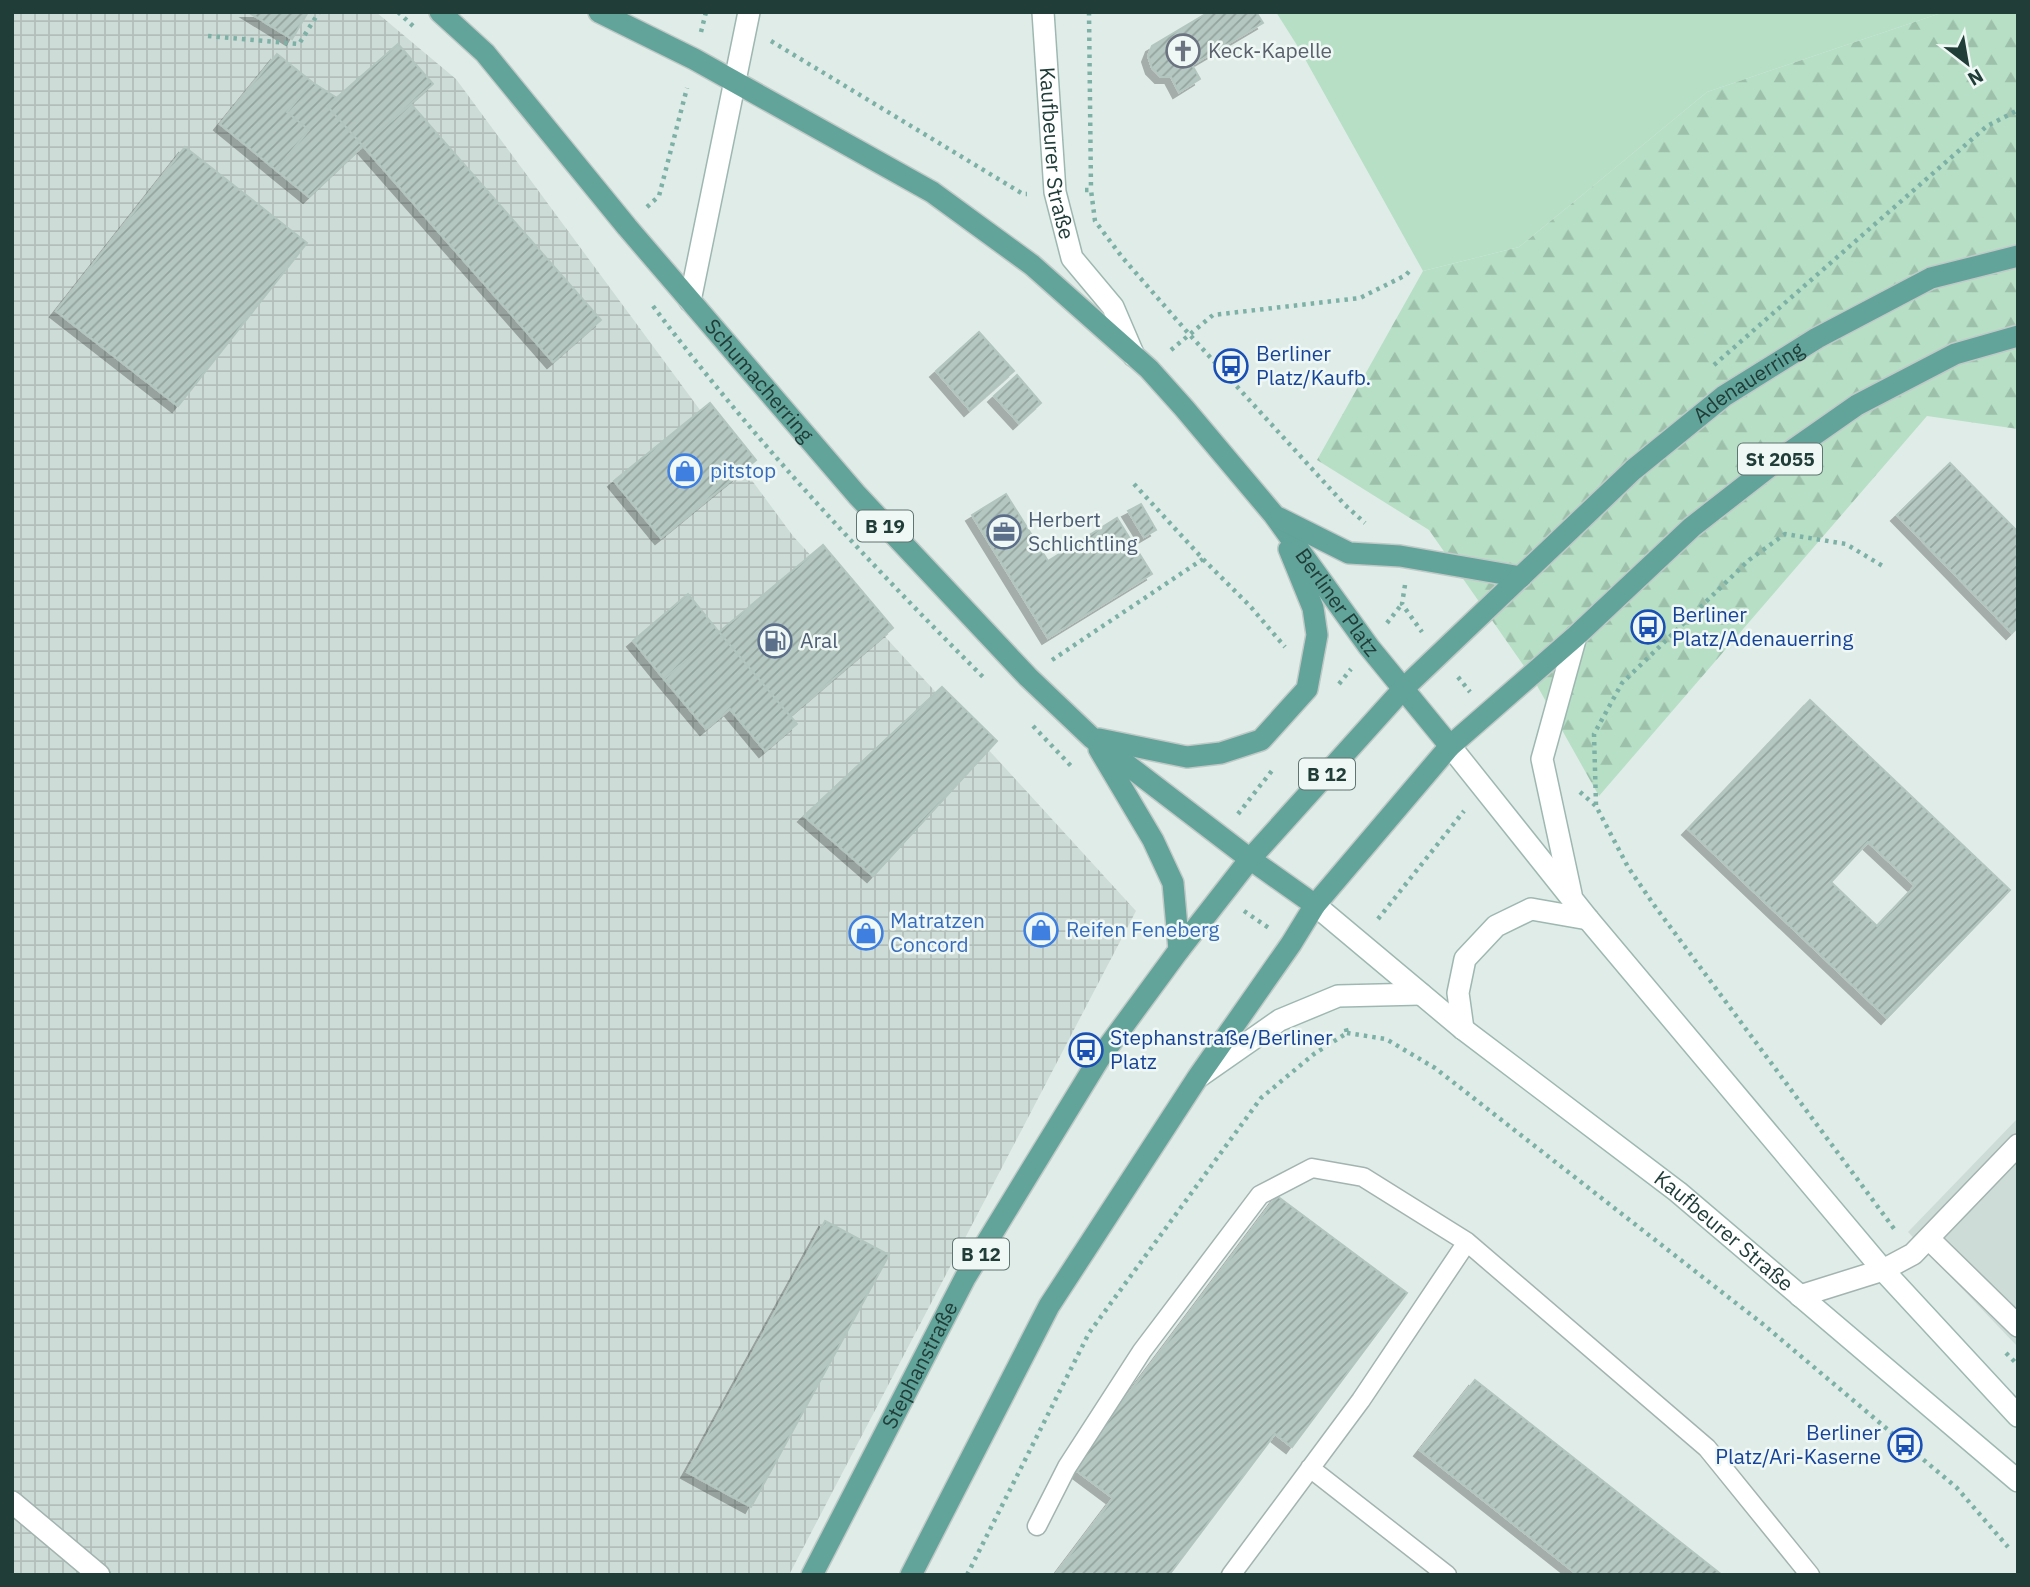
<svg xmlns="http://www.w3.org/2000/svg" width="2030" height="1587" font-family="'IBM Plex Sans',sans-serif">
	<defs>
		<pattern id="industrial-grid" width="8" height="8" patternUnits="userSpaceOnUse" patternTransform="scale(1.75)"><rect width="8" height="8" fill="#cedcd7"/><path d="M0 4h8M4 0v8" fill="none" stroke="#b1beb9"/></pattern>
		<pattern id="forest-firs" width="22" height="20" patternUnits="userSpaceOnUse" patternTransform="scale(1.75)"><rect width="22" height="20" fill="#b7dfc6"/><path d="M5 1l3.5 6h-7zM16 11l3.5 6h-7z" fill="#9dc0ab"/></pattern>
		<pattern id="building-hatch" width="6" height="6" patternUnits="userSpaceOnUse" patternTransform="scale(1.75)"><rect width="6" height="6" fill="#b5c7c1"/><path d="M-1 1l2-2M0 6l6-6M5 7l2-2" fill="none" stroke="#93a39e"/></pattern>
		<filter id="shadow"><feDropShadow dx="-6" dy="6" stdDeviation="0" flood-color="#0004"/></filter>
	</defs>
	<rect width="100%" height="100%" fill="#e0ece8"/>
	<path fill="#cedcd7" d="M2018,1118V1347L1908,1232Z"/>
	<path fill="url(#industrial-grid)" d="M12,12H376L456,79L793,536L1136,911L789,1575H12Z"/>
	<path fill="#b7dfc6" d="M1276,12H1944L1707,92L1519,247L1423,271L1300,50Z"/>
	<path fill="url(#forest-firs)" d="M1944,12H2018V429L1927,416L1599,796L1535,682L1429,530L1317,460L1423,271L1519,247L1707,92Z"/>
	<path fill="url(#building-hatch)" stroke="#b2c6bf" stroke-width="2" fill-rule="evenodd" filter="url(#shadow)" d="M248,12H308L292,39Z
		M1209,12H1256L1263,23L1192,65L1200,79L1179,92L1171,77H1161L1152,68L1148,56L1152,46Z
		M398,44L433,84L363,146L327,106Z
		M277,54L312,82L287,112L309,130L276,170L220,124Z
		M312,82L337,98L327,106L363,146L309,197L276,170L309,130L287,112Z
		M411,104L601,320L553,362L363,146Z
		M185,147L307,243L178,406L56,311Z
		M979,332L1014,371L970,410L936,371Z
		M1017,375L1041,403L1019,423L994,396Z
		M710,403L756,460L661,538L614,481Z
		M1950,463L2018,532V627L2012,633L1897,515Z
		M1006,494L1048,561L1117,518L1152,574L1048,638L972,515Z
		M1141,504L1156,530L1144,537L1128,511Z
		M823,545L893,628L790,716L719,632Z
		M688,594L719,632L664,679L633,641Z
		M719,632L797,724L765,751L730,709L706,729L664,679Z
		M942,687L997,741L873,876L804,816Z
		M1810,700L2010,890L1887,1018L1688,829ZM1868,842L1915,886L1877,926L1831,882Z
		M1277,1196L1407,1293L1292,1447L1275,1434L1169,1575H1055L1113,1498L1073,1468Z
		M825,1221L889,1255L751,1507L687,1472Z
		M1475,1380L1722,1575H1578L1420,1450Z"/>
	<g fill="none" stroke-linecap="round" stroke-linejoin="round">
		<defs>
			<path id="lane" d="M1310,1468L1447,1575
				M1037,1526L1067,1467L1142,1351L1260,1195L1312,1168L1363,1177L1467,1242L1707,1448L1810,1575
				M1231,1575L1361,1400L1467,1242"/>
			<path id="street" d="M1929,1239L2018,1326
				M1800,1296L1883,1270L1913,1254L2018,1145
				M12,1502L99,1575"/>
			<g id="secondary">
				<path id="s1" d="M1043,12L1055,192L1072,258L1113,307L1134,356"/>
				<path d="M690,301L749,12"/>
				<path d="M1450,746L1588,919L1883,1270L2018,1416"/>
				<path d="M1571,894L1542,759L1576,636"/>
				<path id="s2" d="M1315,905L1463,1029L1678,1192L2018,1481"/>
				<path d="M1463,1029L1458,993L1465,959L1496,926L1531,909L1588,919"/>
				<path d="M1200,1076L1280,1020L1338,996L1421,994"/>
			</g>
			<g id="primary">
				<path id="s3" d="M440,12L485,53L627,227L857,495L1028,677L1092,738L1250,859L1315,905"/>
				<path id="s4" d="M599,12L694,59L932,192L1032,265L1149,369L1184,408L1274,515L1369,647L1450,746"/>
				<path d="M1279,518L1349,553L1400,556L1521,577"/>
				<path d="M1099,739L1187,757L1221,753L1261,740L1307,689L1317,635L1313,608L1289,549"/>
				<path d="M1099,749L1153,840L1173,883L1179,950"/>
				<path id="s5" d="M812,1575L965,1278L1099,1059L1179,950L1250,859L1404,688L1633,470L1724,396L1817,338L1931,278L2018,256"/>
				<path d="M911,1575L1049,1306L1198,1077L1291,944L1315,905L1450,746L1576,636L1692,527L1774,463L1857,405L1955,354L2018,336"/>
			</g>
		</defs>
		<use href="#lane" stroke="#a3b4b0" stroke-width="21"/>
		<use href="#street" stroke="#a3b4b0" stroke-width="24"/>
		<use href="#secondary" stroke="#9eb8b1" stroke-width="24"/>
		<use href="#primary" stroke="#c1c9c7" stroke-width="24"/>
		<path stroke="#7eb1a6" stroke-width="4.5" stroke-dasharray="3.5 5" stroke-linecap="butt" d="M398,12L413,26
			M1089,12L1091,190
			M701,32L706,12
			M208,36L299,44L319,12
			M771,41L1023,194H1027
			M1085,190H1091L1095,221L1122,257L1189,334L1345,505L1365,523
			M647,207L659,196L687,88
			M653,306C753,439 867,561 984,678
			M1171,350L1213,315L1360,298L1406,275L1412,268
			M1714,365L1987,126L2018,110
			M1134,484L1203,559L1250,606L1285,647
			M1405,585L1402,604L1422,632
			M1387,623L1402,604
			M1052,660L1203,559
			M1458,677L1470,692
			M1339,684L1351,669
			M1033,726L1073,768
			M1580,792L1596,806L1628,867L1654,905L1895,1230
			M1596,805L1594,734L1622,683L1749,560L1785,534L1846,544L1886,568
			M1238,814L1274,768
			M1244,911L1269,928
			M1378,919L1464,811
			M1347,1033L1386,1039L1435,1068L1764,1325L1957,1488L2008,1547
			M2006,1353L2018,1365
			M967,1575L1089,1333L1261,1098L1314,1054L1347,1033L1345,1025"/>
		<use href="#lane" stroke="#fff" stroke-width="18"/>
		<use href="#street" stroke="#fff" stroke-width="21"/>
		<use href="#secondary" stroke="#fff" stroke-width="21"/>
		<use href="#primary" stroke="#62a49a" stroke-width="21"/>
	</g>
	<defs>
		<symbol id="church-ring" viewBox="-11 -11 22 22"><circle r="9.5" fill="#f0f8f5" stroke="#6b7280" stroke-width="1.5"/><path d="M-1.2-6h2.4v3.5h3.3v2.4h-3.3V6h-2.4V-.1h-3.3v-2.4h3.3Z" fill="#6b7280"/></symbol>
		<symbol id="bus-ring" viewBox="-11 -11 22 22"><circle r="9.5" fill="#f0f8f5" stroke="#1a4fb4" stroke-width="1.5"/><path d="M-5-6H5V4H4V6H2V4H-2V6H-4V4H-5ZM-3.5-4V0h7V-4ZM-3.5 1.2v1.5H-2V1.2ZM2 1.2v1.5H3.5V1.2Z" fill="#1a4fb4"/></symbol>
		<symbol id="shop-ring" viewBox="-11 -11 22 22"><circle r="9.5" fill="#f0f8f5" stroke="#3f7fe0" stroke-width="1.5"/><path d="M-5-2.5h2.3a2.7 3.5 0 0 1 5.4 0H5L5.5 6h-11ZM-1.5-2.5h3a1.5 2.3 0 0 0-3 0Z" fill="#3f7fe0"/></symbol>
		<symbol id="office-ring" viewBox="-11 -11 22 22"><circle r="9.5" fill="#f0f8f5" stroke="#5c6f8a" stroke-width="1.5"/><path d="M-6-3h4V-5.5h4V-3h4V5H-6ZM-1-4.5V-3h2v-1.5ZM-6 0V1H6V0Z" fill="#5c6f8a"/></symbol>
		<symbol id="fuel-ring" viewBox="-11 -11 22 22"><circle r="9.5" fill="#f0f8f5" stroke="#5c6f8a" stroke-width="1.5"/><path d="M-5.5-6h7V0h2V4h1.3V-2.5L3-4.5l.8-.8L6-3V5H2.5V1h-1V6h-7ZM-4.2-4.7v3.2H.2V-4.7Z" fill="#5c6f8a"/></symbol>
	</defs>
	<g fill-rule="evenodd">
		<use href="#church-ring" x="1164" y="32" width="38" height="38"/>
		<use href="#bus-ring" x="1212" y="347" width="38" height="38"/>
		<use href="#shop-ring" x="666" y="452" width="38" height="38"/>
		<use href="#office-ring" x="985" y="513" width="38" height="38"/>
		<use href="#bus-ring" x="1629" y="608" width="38" height="38"/>
		<use href="#fuel-ring" x="756" y="622" width="38" height="38"/>
		<use href="#shop-ring" x="1022" y="911" width="38" height="38"/>
		<use href="#shop-ring" x="847" y="914" width="38" height="38"/>
		<use href="#bus-ring" x="1067" y="1031" width="38" height="38"/>
		<use href="#bus-ring" x="1886" y="1426" width="38" height="38"/>
	</g>
	<g text-anchor="middle" stroke-width="5" stroke-linejoin="round" paint-order="stroke">
		<g fill="#f0f8f5" stroke="#5e7571" stroke-width="2">
			<rect x="1738" y="443.5" width="84" height="31" rx="5"/>
			<rect x="857" y="510.5" width="56" height="31" rx="5"/>
			<rect x="1299" y="758.5" width="56" height="31" rx="5"/>
			<rect x="953" y="1238.5" width="56" height="31" rx="5"/>
		</g>
		<g font-size="19" font-weight="bold" fill="#203d38">
			<text x="1780" y="466">St 2055</text>
			<text x="885" y="533">B 19</text>
			<text x="1327" y="781">B 12</text>
			<text x="981" y="1261">B 12</text>
		</g>
		<g font-size="21" fill="#5b616d" stroke="#f0f8f5" text-anchor="start">
			<text x="1208" y="58">Keck-Kapelle</text>
		</g>
		<g font-size="21" fill="#203d38" stroke="#f0f8f5">
			<text dy="7" stroke="none"><textPath href="#s1" startOffset="142">Kaufbeurer Straße</textPath></text>
			<text dy="7" stroke="none"><textPath href="#s3" startOffset="488">Schumacherring</textPath></text>
			<text dy="7" stroke="none"><textPath href="#s5" startOffset="1533">Adenauerring</textPath></text>
			<text dy="7" stroke="none"><textPath href="#s4" startOffset="959">Berliner Platz</textPath></text>
			<text dy="7" stroke="none"><textPath href="#s2" startOffset="523">Kaufbeurer Straße</textPath></text>
			<text dy="7" stroke="none"><textPath href="#s5" startOffset="236">Stephanstraße</textPath></text>
		</g>
		<g font-size="21" fill="#164399" stroke="#f0f8f5" text-anchor="start">
			<text x="1256" y="361">Berliner<tspan x="1256" dy="24">Platz/Kaufb.</tspan></text>
			<text x="1672" y="622">Berliner<tspan x="1672" dy="24">Platz/Adenauerring</tspan></text>
			<text x="1110" y="1045">Stephanstraße/Berliner<tspan x="1110" dy="24">Platz</tspan></text>
			<text x="1881" y="1440" text-anchor="end">Berliner<tspan x="1881" dy="24">Platz/Ari-Kaserne</tspan></text>
		</g>
		<g font-size="21" fill="#366cbe" stroke="#f0f8f5" text-anchor="start">
			<text x="710" y="478">pitstop</text>
			<text x="890" y="928">Matratzen<tspan x="890" dy="24">Concord</tspan></text>
			<text x="1066" y="937">Reifen Feneberg</text>
		</g>
		<g font-size="21" fill="#4e5e75" stroke="#f0f8f5" text-anchor="start">
			<text x="1028" y="527">Herbert<tspan x="1028" dy="24">Schlichtling</tspan></text>
			<text x="800" y="648">Aral</text>
		</g>
	</g>
	<rect width="2030" height="1587" fill="none" stroke="#203d38" stroke-width="28"/>
	<g transform="translate(1967 63) rotate(149)" stroke="#f0f8f5" stroke-width="5" paint-order="stroke">
	<path d="M0-5L12 26L0 18L-12 26Z" fill="#203d38"/>
	<text y="-10" font-size="19" font-weight="bold" text-anchor="middle" fill="#203d38">N</text>
	</g>
</svg>
